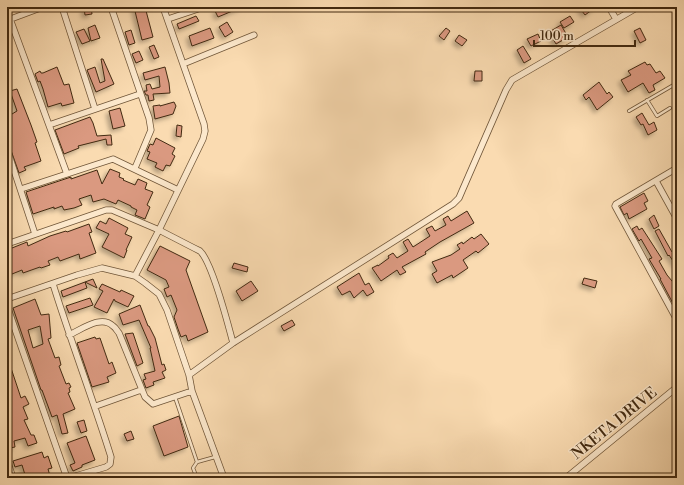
<svg xmlns="http://www.w3.org/2000/svg" width="684" height="485" font-family="'Libre Bodoni',serif">
	<defs>
		<filter id="shadow"><feDropShadow dx="-3" dy="3" stdDeviation="2" flood-color="#0004"/></filter>
	</defs>
	<rect width="100%" height="100%" fill="#fadbb1"/>
	<filter id="stains"><feTurbulence type="fractalNoise" baseFrequency=".005" numOctaves="4"/><feColorMatrix values="0 0 0 0 .2 0 0 0 0 .09 0 0 0 0 .02 0 0 0 .5 -.17"/></filter>
	<radialGradient id="worn" r=".72"><stop offset=".6" stop-color="#630" stop-opacity="0"/><stop offset="1" stop-color="#630" stop-opacity=".3"/></radialGradient>
	<path fill="#da9980" stroke="#422a11" fill-rule="evenodd" filter="url(#shadow)" d="M91,7L92,14L85,15L84,8Z
		M134,7H145L153,37L142,40Z
		M225,7H242L218,17L215,11Z
		M579,7H596L585,15Z
		M196,16L199,21L179,29L177,24Z
		M570,16L574,22L564,28L560,22Z
		M227,22L233,32L225,37L219,27Z
		M95,25L100,38L91,41L88,28Z
		M561,25L568,37L556,44L549,32Z
		M210,28L214,38L192,46L189,36Z
		M446,28L450,31L444,40L439,36Z
		M640,28L646,40L640,43L634,31Z
		M84,29L90,41L82,44L76,32Z
		M131,30L135,43L129,45L125,32Z
		M538,34L541,41L531,46L527,39Z
		M459,35L467,40L462,46L455,41Z
		M154,45L159,57L154,59L149,47Z
		M523,46L531,59L524,63L517,50Z
		M139,51L143,60L136,63L132,54Z
		M101,59H103L114,84L96,92L87,70L95,67L100,83L105,81Z
		M645,62L647,65L650,64L656,73L660,71L665,78L653,85L655,90L649,93L643,83L628,92L621,80L631,75L628,71Z
		M57,67L64,85L69,84L74,103L62,106L61,103L48,107L43,89L40,81L38,82L35,74L40,71L41,73H43Z
		M165,67L169,83L170,93L153,94L154,100L149,101L148,95H146L144,91H147L146,85L150,84L152,89L160,87L159,76L145,80L143,73Z
		M475,71H482V81H474Z
		M599,82L607,94L609,92L613,97L597,110L589,97L586,100L583,95Z
		M17,89L31,125L37,142L35,143L41,161L24,167L26,170L19,173L7,139V117L17,111L10,91Z
		M174,102L176,106L173,114L155,119L153,106L160,105V106Z
		M120,108L125,126L113,129L109,111Z
		M642,113L649,125L654,122L657,130L648,135L643,124L641,125L636,117Z
		M90,117L93,123L97,136L111,135L112,145H107L106,139L78,146L79,148L64,154L55,130Z
		M177,125L182,126L181,137L176,136Z
		M156,138L175,148L172,154L175,156L170,166L166,165L163,171L155,167L157,163L147,159L150,152L147,151L150,144L153,145Z
		M110,169L120,173L119,177L124,179L123,180L135,185L138,179L147,183L145,189L153,192L147,205L150,207L145,219L135,215L137,210L131,207V206L118,200L116,204L104,199L93,202L91,195L79,199L82,205L74,208L64,210L62,206L54,209V207L33,214L26,192L71,177V179L97,170L102,184Z
		M644,193L648,201L644,203L647,209L629,219L627,213L624,215L620,207Z
		M467,211L474,223L440,242L425,252L426,254L402,267L406,272L400,275L397,270L381,281L372,268L378,265V266L389,258L388,256L393,253L397,258L408,251L403,242L408,239L413,247L430,236L426,229L432,226L435,231L446,225L443,219L448,216L451,221Z
		M654,215L659,226L654,229L649,219Z
		M109,218L128,228L125,234L132,237L126,250H127L124,258L102,247L109,234L96,228L100,221L106,224Z
		M89,224L92,232L89,233L96,253L80,259L79,254L60,261L58,257L48,261L50,265L41,268L40,267L23,273L22,270L7,276V250L27,242L28,246L50,236L66,231L67,232Z
		M637,226L639,230L642,228L662,259L659,261L667,275L677,287V311L660,279H661L649,259L652,258L641,239L639,241L632,229Z
		M659,229L672,252L674,251L677,256V267L669,255L668,256L655,231Z
		M481,234L489,244L478,253L476,251L463,260L468,268L453,278L452,275L437,283L432,274L437,271L432,262L451,255L460,249L457,245L462,242L463,244L472,237L474,239Z
		M160,246L190,261L186,270L208,332L188,341L186,335L181,337L178,329L174,317L177,310L171,295L167,297L164,289L169,287L166,280L147,270Z
		M234,263L248,267L247,272L232,268Z
		M359,273L365,285L369,283L374,292L367,296L363,290L354,298L350,291L342,295L337,287Z
		M584,278L597,281L595,288L582,284Z
		M93,279L97,288L85,282L87,288L63,297L61,291Z
		M251,281L258,291L242,301L236,291Z
		M102,284L120,292L121,290L134,296L128,307L115,301L114,299L107,313L94,307L103,291L99,289Z
		M90,298L93,305L69,313L66,306Z
		M35,299L41,315L49,314L51,338L48,339L55,358L59,357L61,365L59,366L66,384L69,383L71,387L69,388L70,392L68,393L75,409L63,414L68,433L62,434L57,415L52,417L42,390H41L13,308ZM40,326L43,344L33,348L28,330Z
		M140,305L148,326H149L155,338L162,365L164,364L166,370L162,372L165,378L153,382L154,385L146,388L143,380L146,379L144,374L155,371L150,348H151L139,320L123,325L119,314Z
		M292,320L295,325L284,331L281,326Z
		M133,333L143,363L137,366L125,334Z
		M95,337L96,339L100,338L109,364L112,362L116,373L107,377L109,382L92,387L77,343Z
		M8,359L21,398L25,396L29,404L23,407L28,419L24,420L31,435H34L37,443L28,446L25,438L14,441L15,447L10,448L7,438V360Z
		M179,416L188,447L164,456L153,426Z
		M84,420L87,431L81,433L77,422Z
		M131,431L134,439L127,441L124,434Z
		M86,436L95,460L82,465V467L73,471L70,465L75,463L67,443Z
		M42,452L44,458L48,456L52,468L48,469L50,476L43,478H26L22,465L15,467L13,461Z"/>
	<g fill="none" stroke-linecap="round" stroke-linejoin="round">
		<defs>
			<path id="lane" d="M647,100L657,116L670,108
				M629,111L677,83
				M175,397L197,462L215,457
				M197,478L193,468L197,462"/>
			<path id="street" d="M62,7L95,109
				M111,7L149,118L151,130L135,168
				M609,7L616,19
				M10,19L67,174
				M168,19L204,7
				M8,20L43,7
				M183,64L254,35
				M49,125L140,94
				M7,149L35,234
				M677,168L616,204L615,206L677,320
				M656,181L677,219
				M21,189L113,159L178,190
				M7,244L106,210H112L159,230L194,248C196,249 198,250 200,251C212,262 228,324 233,343
				M135,276L159,230L203,139L205,131L204,124L163,7
				M53,284C71,342 93,399 111,457L110,464L106,467L69,478
				M7,299L77,275L102,268L135,276L145,283L159,294L167,310L189,375L192,391L224,478
				M7,306L67,478
				M69,335C81,330 101,314 113,326C116,328 117,331 119,333L145,397L153,404L192,391
				M189,375L233,343L453,204L459,198L462,191L506,90L512,80L638,7
				M96,406L141,390
				M7,460L13,478
				M566,478L677,387"/>
		</defs>
		<use href="#lane" stroke="#705639" stroke-width="4"/>
		<use href="#street" stroke="#705639" stroke-width="7"/>
		<use href="#lane" stroke="#fce8cc" stroke-width="2.5"/>
		<use href="#street" stroke="#fce8cc" stroke-width="5.5"/>
	</g>
	<g text-anchor="middle" stroke-width="3" stroke-linejoin="round" paint-order="stroke">
		<g font-size="15" fill="#422a11" stroke="#fce8cc">
			<text transform="translate(614 423) rotate(-39)" y="5">NKETA DRIVE</text>
		</g>
	</g>
	<rect width="684" height="485" fill="none" stroke="#fadbb1" stroke-width="24"/>
	<rect x="8" y="8" width="668" height="469" fill="none" stroke="#422a11" stroke-width="2"/>
	<rect x="12" y="12" width="660" height="461" fill="none" stroke="#422a11"/>
	<path d="M534 40v6h101v-6" fill="none" stroke="#422a11" stroke-width="2"/>
	<text x="540" y="40" font-size="12" fill="#422a11" stroke="#fce8cc" stroke-width="3" paint-order="stroke">100 m</text>
	<rect width="100%" height="100%" filter="url(#stains)"/>
	<rect width="100%" height="100%" fill="url(#worn)"/>
</svg>
